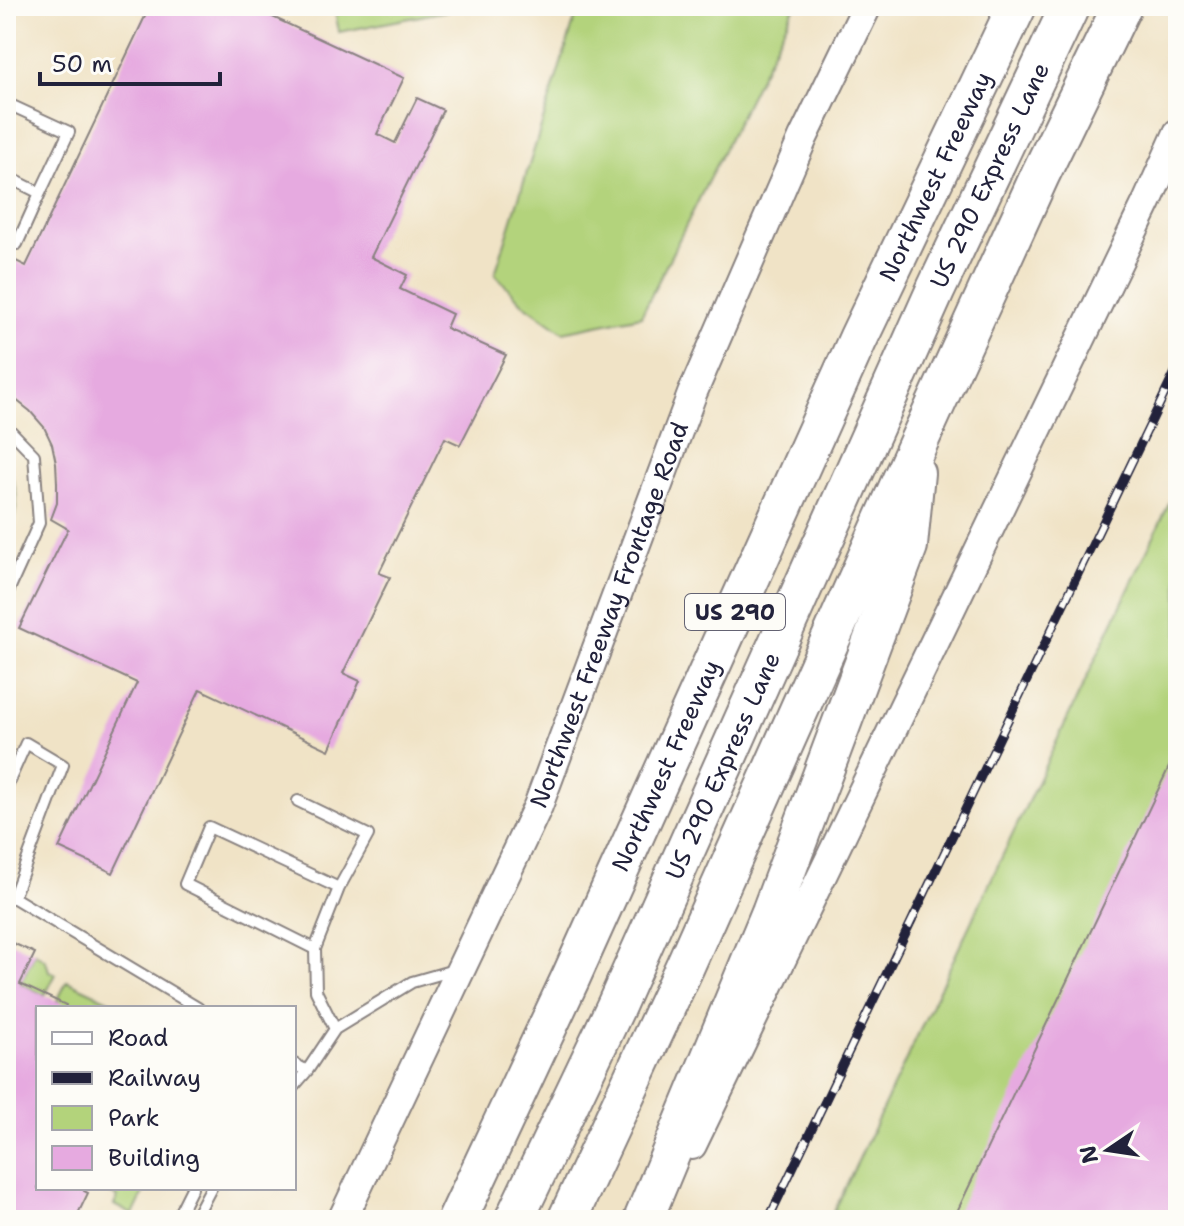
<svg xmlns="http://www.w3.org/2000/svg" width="1184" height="1226" font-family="'Shantell Sans',sans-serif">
	<rect width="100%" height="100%" fill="#fdfcf7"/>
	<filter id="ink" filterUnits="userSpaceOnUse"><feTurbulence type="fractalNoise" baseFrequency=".0125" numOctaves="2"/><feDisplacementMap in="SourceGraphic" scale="16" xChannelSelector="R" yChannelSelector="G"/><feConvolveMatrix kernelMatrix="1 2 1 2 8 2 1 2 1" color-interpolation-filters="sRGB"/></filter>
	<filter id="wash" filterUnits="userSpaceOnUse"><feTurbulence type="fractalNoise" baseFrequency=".006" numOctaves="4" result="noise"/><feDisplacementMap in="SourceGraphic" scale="32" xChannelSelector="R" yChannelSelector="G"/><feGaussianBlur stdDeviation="1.8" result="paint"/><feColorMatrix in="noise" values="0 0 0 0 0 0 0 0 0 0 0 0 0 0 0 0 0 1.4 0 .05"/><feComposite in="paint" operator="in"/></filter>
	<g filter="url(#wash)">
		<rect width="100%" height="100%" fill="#f0e3c6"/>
		<path fill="#b3d37b" stroke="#6a7a5b" stroke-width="2" d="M334,6H466L467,7L339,32Z
			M579,6H795L641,316L563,332L522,303L495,274Z
			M6,467C22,492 18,512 6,537Z
			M1178,485V1220H830Z
			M35,953L46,961L49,971L56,974L45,995L20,984Z
			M67,981L119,1005L118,1008H65L57,1001Z
			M101,1188H146L133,1215L114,1205L118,1197Z"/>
		<g id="blocks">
			<path fill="#e6aae0" d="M150,6H249L404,78L377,134L395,143L417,98L443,110L371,257L407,275L400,289L452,314L446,328L506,355L460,445L445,438L379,573L390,577L343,673L360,681L329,750L200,689L113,873L59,848L137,683L19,628L68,529L51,519L57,503V483L56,463L52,444L44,427L30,411L6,392V256L26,266Z
				M1178,748V1220H953Z
				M6,940L35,953L20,984L66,1005L65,1008H38V1188H85L84,1191L88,1193L75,1220H6Z"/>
		</g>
	</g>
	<g filter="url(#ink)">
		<use href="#blocks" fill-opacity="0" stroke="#898280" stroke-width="2"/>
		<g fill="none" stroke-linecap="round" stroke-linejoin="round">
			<defs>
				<path id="service" d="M6,103L69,132L40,193L6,176
					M6,239L17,244L40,193
					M6,426L34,455L39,523L6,596
					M6,788L26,743L63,765L13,898
					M298,801L368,835L339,888
					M6,893L198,1008
					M315,949L339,888L209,827L185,884L315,949L316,991L335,1029L412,982L454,970
					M294,1064L307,1071
					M294,1086L307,1071L335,1029
					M176,1220L192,1188
					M194,1220L211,1188"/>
				<g id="secondary">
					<path d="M692,1145L1147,202L1178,133"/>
					<path id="s1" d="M342,1220L538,806L692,394L803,138L867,6"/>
				</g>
				<g id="motorway">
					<path id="s2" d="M457,1220L571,977L858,339L1017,6"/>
					<path id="s3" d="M514,1220L616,1006L936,289L1070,6"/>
					<path d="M567,1220L685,966L919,441L1040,175L1122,6"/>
					<path d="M643,1220L771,912L908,546L915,473"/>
				</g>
			</defs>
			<use href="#service" stroke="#898280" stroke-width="14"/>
			<use href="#secondary" stroke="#898280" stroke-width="32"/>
			<use href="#motorway" stroke="#898280" stroke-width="42"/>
			<use href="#service" stroke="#fff" stroke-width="10"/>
			<use href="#secondary" stroke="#fff" stroke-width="28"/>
			<use href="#motorway" stroke="#fff" stroke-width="38"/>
			<defs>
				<path id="rail" d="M768,1220L1178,366"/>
			</defs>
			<use href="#rail" stroke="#22223b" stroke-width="9"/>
			<use href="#rail" stroke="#fdfcf7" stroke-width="6" stroke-dasharray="18" stroke-linecap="butt"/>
		</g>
	</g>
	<g text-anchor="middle" stroke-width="6" stroke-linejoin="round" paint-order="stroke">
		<rect fill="#fdfcf7" stroke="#646373" stroke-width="2" x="685" y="594" width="100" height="36" rx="6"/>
		<g font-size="22" font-weight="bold" fill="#22223b">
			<text x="735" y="620">US 290</text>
		</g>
		<g font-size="24" fill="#22223b" stroke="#fdfcf7">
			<text dy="8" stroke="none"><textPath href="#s2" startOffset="1148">Northwest Freeway</textPath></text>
			<text dy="8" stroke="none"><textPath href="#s3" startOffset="1148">US 290 Express Lane</textPath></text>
			<text dy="8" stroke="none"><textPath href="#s1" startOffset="662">Northwest Freeway Frontage Road</textPath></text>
			<text dy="8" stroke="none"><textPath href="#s2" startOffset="500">Northwest Freeway</textPath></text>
			<text dy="8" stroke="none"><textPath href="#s3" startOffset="500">US 290 Express Lane</textPath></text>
		</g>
	</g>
	<rect width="1184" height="1226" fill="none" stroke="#fdfcf7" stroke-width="32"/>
	<rect x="36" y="1006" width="260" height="184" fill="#fdfcf7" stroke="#a5a5ac" stroke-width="2"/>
	<rect x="52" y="1032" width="40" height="12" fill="#ffffff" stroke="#a5a5ac" stroke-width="2"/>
	<text x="108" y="1046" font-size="24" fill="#22223b">Road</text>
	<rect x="52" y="1072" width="40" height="12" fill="#22223b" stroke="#a5a5ac" stroke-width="2"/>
	<text x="108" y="1086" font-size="24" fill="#22223b">Railway</text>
	<rect x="52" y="1106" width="40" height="24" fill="#b3d37b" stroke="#a5a5ac" stroke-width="2"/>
	<text x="108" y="1126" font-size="24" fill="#22223b">Park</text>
	<rect x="52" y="1146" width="40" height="24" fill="#e6aae0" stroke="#a5a5ac" stroke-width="2"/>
	<text x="108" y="1166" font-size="24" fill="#22223b">Building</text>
	<g transform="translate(1108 1150) rotate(257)" stroke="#fdfcf7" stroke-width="6" paint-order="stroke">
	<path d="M0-6L14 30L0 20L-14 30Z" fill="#22223b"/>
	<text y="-12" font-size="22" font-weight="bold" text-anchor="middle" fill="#22223b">N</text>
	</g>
	<path d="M40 72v12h180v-12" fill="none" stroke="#22223b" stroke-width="4"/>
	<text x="52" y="72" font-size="24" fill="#22223b" stroke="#fdfcf7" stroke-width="6" paint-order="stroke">50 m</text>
</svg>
